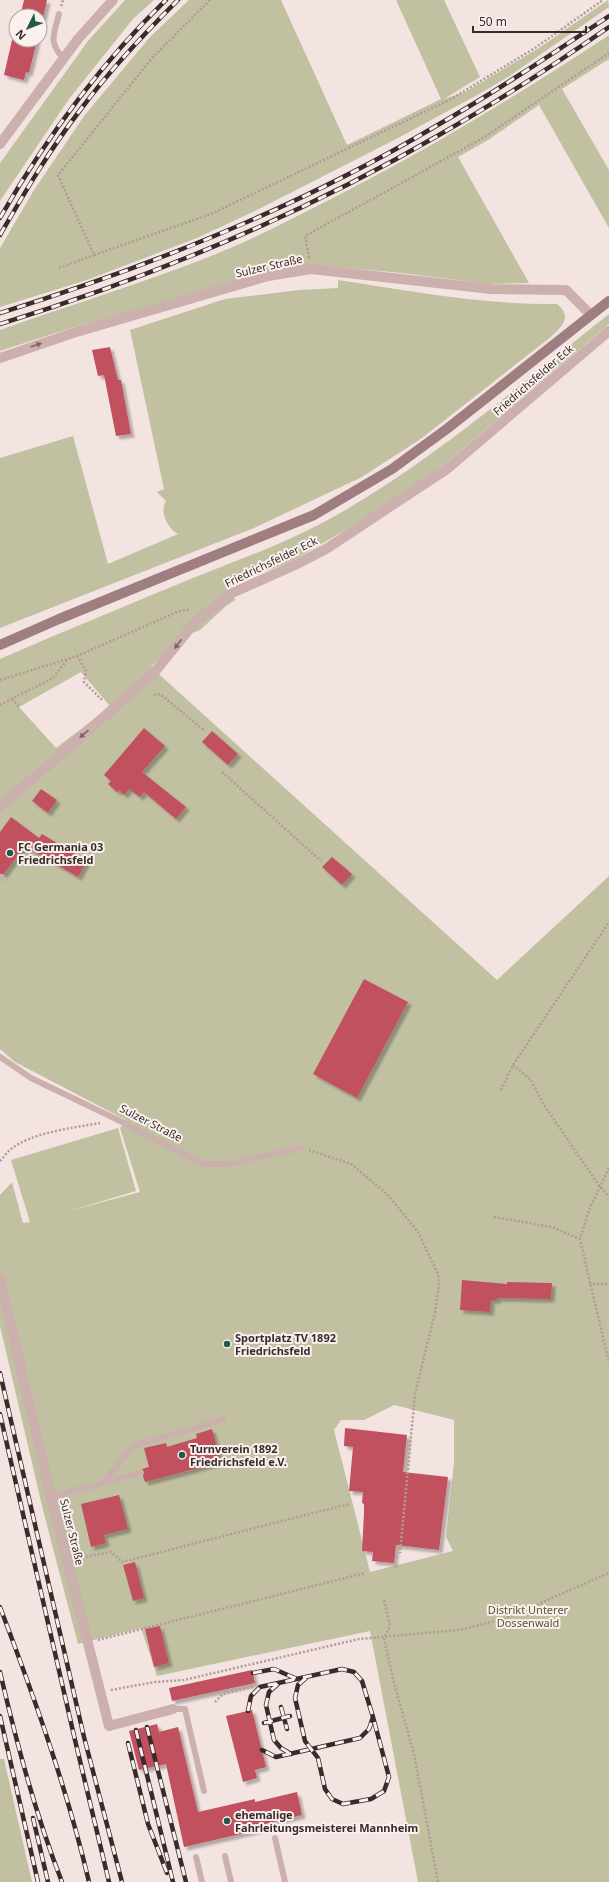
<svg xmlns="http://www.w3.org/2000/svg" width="609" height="1882" font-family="'Noto Sans',sans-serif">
	<defs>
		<filter id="shadow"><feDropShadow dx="3.5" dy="3.5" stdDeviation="1" flood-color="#0004"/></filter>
	</defs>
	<rect width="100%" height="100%" fill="#f3e4e1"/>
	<path fill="#c1c0a1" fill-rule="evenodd" d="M125,0H154L133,19L69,99L0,201V163L88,41Z
		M189,0H281L347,145L441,99L396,0H444L480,77L444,99L465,92L539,48L608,0L609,7L508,77L479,94L398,138L255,211L197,238L87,280L0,307V248L34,190L84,116L150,37Z
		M609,35V59L562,89L609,170V228L539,105L488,140L458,157L529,283L489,284L401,273L316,265L217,288L68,329L0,351V330C76,303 154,280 228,249C266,233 303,213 339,195C432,147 522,93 609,35Z
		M338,280C411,291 483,305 557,304C572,316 563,326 552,336L422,438L362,477L254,528L0,628V458L73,436L108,564L178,534C168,529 159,512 166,501L157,492L164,489L130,330L225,299L299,290L338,288Z
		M609,314V324L445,464L387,506L292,561L230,586L235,600L226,606L200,630L178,639L151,667L497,980L609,876V1882H418L370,1631L157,1676L141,1628L78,1644L43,1510L0,1326V1195L12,1182L23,1223L30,1222L11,1160L118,1128L136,1191L69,1211L140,1192L120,1128L126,1120L15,1062L0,1049V659C64,631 128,605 193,578C238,560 283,544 326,521C428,465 518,386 609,314ZM81,672L109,705L106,710L56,748L19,707ZM394,1405L454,1420V1463L446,1537L453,1551L370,1572L334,1430L341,1420H364Z
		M0,1759H4L32,1882H0Z"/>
	<path fill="#c1515f" filter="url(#shadow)" d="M24,0H47L43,18L21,13Z
		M12,40H37L29,73L26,72L24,80L4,75Z
		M110,347L118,380H121L131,434L116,436L104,375L98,376L92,350Z
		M144,728L165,746L142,772L186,807L176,819L144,792L140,797L129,789L124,795L119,790L117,792L108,784L111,781L104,775Z
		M212,731L238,754L228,765L202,742Z
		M41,789L57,800L48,813L32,801Z
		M11,817L39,838L42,834L87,861L78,877L25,846L4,874H0V832Z
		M332,857L352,874L342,885L322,867Z
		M364,979L408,1002L357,1098L313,1074Z
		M462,1280L507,1284V1282L552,1283L551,1299L497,1298V1300H491L490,1312L460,1310Z
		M345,1428L407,1435L403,1472L448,1477L439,1550L396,1545L394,1563L372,1561L373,1552L362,1551L364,1513V1504L362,1503L363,1492L349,1491L353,1447L344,1446Z
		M212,1429L221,1462L145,1482L143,1476L144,1472L142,1469L149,1467L144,1448L166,1443L167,1447L197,1438L196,1434Z
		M119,1495L128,1529L104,1535L106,1543L91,1547L81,1504Z
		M135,1562L144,1598L133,1601L123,1565Z
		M160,1626L169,1663L154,1667L145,1629Z
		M252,1670L255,1683L172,1701L169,1688Z
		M252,1710L266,1767L255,1770L257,1778L243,1782L226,1716Z
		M157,1724L159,1732L178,1727L198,1812L255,1799V1802L297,1792L302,1815L261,1825L262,1829L184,1847L166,1764L139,1770L129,1731Z"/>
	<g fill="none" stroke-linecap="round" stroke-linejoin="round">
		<path stroke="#b69997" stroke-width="2.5" stroke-dasharray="2 2" stroke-linecap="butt" d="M210,0L153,57L58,175L94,255L211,214L451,99L535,48L603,0
			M61,6L63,0
			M309,258L305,236L483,138L609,53
			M59,268L94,255
			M77,656L86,671L84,682L103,701
			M0,680L77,656L179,611L189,610
			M154,695L160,694L205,731
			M12,699L19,707
			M0,705L53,678L67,660
			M222,772L321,861
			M513,1065L531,1080L542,1102L600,1187L609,1196
			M501,1090L513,1065L609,922
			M309,1150L351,1164L388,1195L418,1232L438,1274L439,1284L435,1313L415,1394L400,1553
			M0,1161C4,1157 7,1152 11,1149C33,1132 73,1128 100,1123
			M609,1168L589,1210L580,1239L609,1363
			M494,1217L552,1227L580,1239
			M589,1284H609
			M78,1558L111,1552L122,1562L349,1504
			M384,1600L390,1626L384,1638L394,1683L414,1754L438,1882
			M98,1640L365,1573
			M111,1690L155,1682L184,1680L359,1639L459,1630L504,1619L609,1573
			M215,1702L223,1694L253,1687"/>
		<path stroke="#cbb0ad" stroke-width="6" d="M59,14C54,35 48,41 63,58
			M0,878L3,879
			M0,1057L31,1078L118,1120L204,1164H229L301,1148
			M103,1483L133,1446L224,1419
			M51,1497L140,1473
			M173,1709H185L204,1791
			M275,1838L285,1882
			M225,1856L231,1882
			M196,1857L202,1882"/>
		<path stroke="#cbb0ad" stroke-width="10" d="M0,144L78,39L113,0
			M0,358L73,333L268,276L311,269L491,289L566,290L591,315
			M0,807L153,674L195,622L232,593L295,565L326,549L447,469L609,331
			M0,1279L51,1497L109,1726L173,1709"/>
		<path stroke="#9e7e7e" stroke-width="10" d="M0,645L59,619L314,515L392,469L448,428L609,301"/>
		<defs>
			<path id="rail" d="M0,218C46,138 100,64 166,0
				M0,235C25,192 50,149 81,109C110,70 144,34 178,0
				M0,313C151,266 300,207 436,126C495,92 552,54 609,16
				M0,324C152,277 301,215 439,135C497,102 554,65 609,27
				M0,1373L84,1737L122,1882
				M0,1414L75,1740L109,1882
				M0,1607C34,1697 67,1788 89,1882
				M0,1672C17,1744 35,1813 62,1882
				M253,1673L274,1669L297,1679
				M306,1678L298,1685L295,1698L305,1741L318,1758L325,1789L332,1799L343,1804L371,1799L384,1791L389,1777L373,1717
				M278,1684L269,1692L266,1705L274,1740L281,1748L291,1754
				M281,1707L287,1729
				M248,1711L251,1696L260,1687L342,1669L354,1672L362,1681L373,1717L369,1729L360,1738L276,1757L262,1750
				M0,1716L38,1882
				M264,1723L290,1716
				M147,1727L186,1882
				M136,1730L173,1882
				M128,1743L148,1824L167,1873
				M33,1818L48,1882"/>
		</defs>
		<use href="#rail" stroke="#392b2c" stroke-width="4.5"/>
		<use href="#rail" stroke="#faf0ee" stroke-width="3" stroke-dasharray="9" stroke-linecap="butt"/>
	</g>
	<defs><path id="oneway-solid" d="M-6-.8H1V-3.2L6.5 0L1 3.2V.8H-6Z"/></defs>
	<g fill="#7b6766">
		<use href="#oneway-solid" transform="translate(36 345) rotate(-19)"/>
		<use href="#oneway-solid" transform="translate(178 644) rotate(127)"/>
		<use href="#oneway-solid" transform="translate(84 734) rotate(139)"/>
	</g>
	<g fill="#225949" stroke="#faf0ee" stroke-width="1.5">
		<circle cx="10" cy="853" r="4"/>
		<circle cx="227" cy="1344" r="4"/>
		<circle cx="182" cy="1455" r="4"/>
		<circle cx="227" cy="1821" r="4"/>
	</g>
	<g text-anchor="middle" stroke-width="4" stroke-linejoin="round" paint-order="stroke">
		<g font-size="11" fill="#392b2c" stroke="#faf0ee">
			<text transform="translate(269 266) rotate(-13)" y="4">Sulzer Straße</text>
			<text transform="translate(533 380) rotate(-41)" y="4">Friedrichsfelder Eck</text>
			<text transform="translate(271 562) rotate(-26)" y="4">Friedrichsfelder Eck</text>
			<text transform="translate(151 1123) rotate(27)" y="4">Sulzer Straße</text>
			<text transform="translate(72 1532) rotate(76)" y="4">Sulzer Straße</text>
		</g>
		<g font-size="11" font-weight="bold" fill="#392b2c" stroke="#faf0ee" text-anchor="start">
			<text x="18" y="851">FC Germania 03<tspan x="18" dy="13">Friedrichsfeld</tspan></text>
			<text x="235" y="1342">Sportplatz TV 1892<tspan x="235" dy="13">Friedrichsfeld</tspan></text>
			<text x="190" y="1453">Turnverein 1892<tspan x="190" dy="13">Friedrichsfeld e.V.</tspan></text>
			<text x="235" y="1819">ehemalige<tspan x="235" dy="13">Fahrleitungsmeisterei Mannheim</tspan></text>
		</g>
		<g font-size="11" fill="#575730" stroke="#faf0ee">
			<text x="528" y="1614">Distrikt Unterer<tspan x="528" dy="13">Dossenwald</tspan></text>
		</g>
	</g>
	<g transform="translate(28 28) rotate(227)"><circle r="19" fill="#faf0ee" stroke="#ada1a0"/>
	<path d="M0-3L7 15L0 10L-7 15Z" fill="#225949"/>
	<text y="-6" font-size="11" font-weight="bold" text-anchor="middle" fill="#392b2c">N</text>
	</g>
	<path d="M473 26v6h113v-6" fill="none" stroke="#392b2c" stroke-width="2"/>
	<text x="479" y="26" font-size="12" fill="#392b2c" stroke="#faf0ee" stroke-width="3" paint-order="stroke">50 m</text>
</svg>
